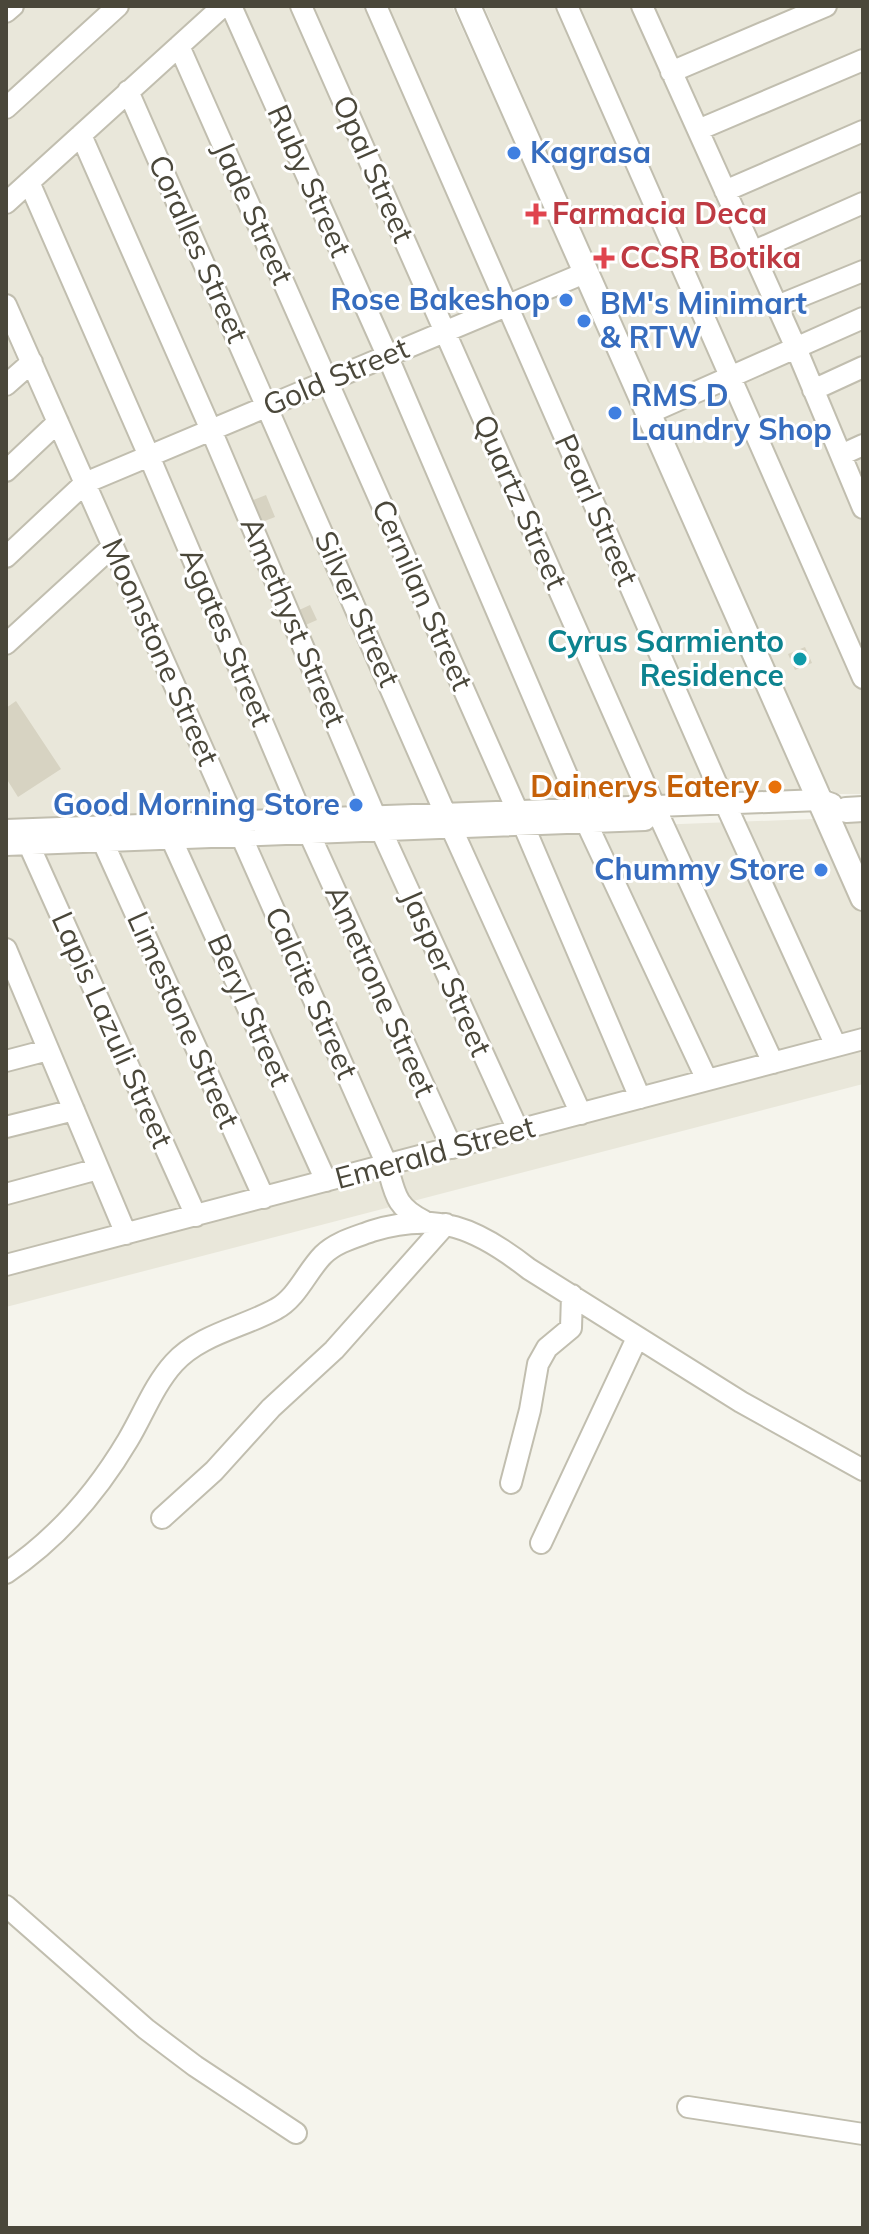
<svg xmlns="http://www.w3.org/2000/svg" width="869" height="2234" font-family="Mulish,sans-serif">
	<rect width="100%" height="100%" fill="#f5f4ec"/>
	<path fill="#e9e7da" d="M6,6H452L806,793L6,825Z
		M484,6H863V794H840L833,792L821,778Z
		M863,817V1084L6,1307V850Z"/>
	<path fill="#d7d3c2" d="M266,495L275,517L257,524L248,502Z
		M310,605L317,620L301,627L295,612Z
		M805,647L812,663L795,670L788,654Z
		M16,701L61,769L18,797L6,778V708Z"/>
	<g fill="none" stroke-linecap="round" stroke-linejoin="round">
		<defs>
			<path id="minor" d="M231,6L387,355L581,808
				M301,6L654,805L773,1063
				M376,6L725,803L836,1046
				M567,6L863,678
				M642,6L796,348L863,508
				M6,12L13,6
				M179,46L517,810L640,1098
				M671,72L826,6
				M128,91L445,813
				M6,108L118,6
				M698,130L863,60
				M81,135L211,430L381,830L518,1130
				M29,182L149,456L303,818
				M725,191L863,131
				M6,203L223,6
				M752,252L863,203
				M6,305L387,1165C395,1193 395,1207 424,1221
				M777,306L863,271
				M6,385L32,362
				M813,390L863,367
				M649,413L863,318
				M841,455L863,445
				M6,471L58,422
				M6,557L85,483L587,272
				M6,644L113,546
				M586,822L707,1080
				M451,827L581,1114
				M6,830L821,800L832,804
				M309,833L452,1148
				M171,838L326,1181
				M103,842L264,1198
				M6,845L645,820
				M29,845L196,1216
				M6,949L126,1234
				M6,1061L48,1050
				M6,1127L74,1110
				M6,1194L98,1169
				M6,1265L863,1039
				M511,1483L530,1410L538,1364L547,1348L571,1328L572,1295
				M162,1518L214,1471L271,1408L334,1350L446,1224
				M541,1543L637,1338
				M6,1573C58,1538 96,1494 128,1440C143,1415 154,1385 174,1363C200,1334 244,1327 276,1309C297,1298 307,1271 323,1255C336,1242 356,1237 372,1231C437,1211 477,1228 529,1269L741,1402L863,1470
				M6,1906L146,2029L195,2066L296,2133
				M688,2107L863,2134"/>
			<path id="tertiary" d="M468,6L863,898
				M846,810L863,809"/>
		</defs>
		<use href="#minor" stroke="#c1beaf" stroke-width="24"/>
		<use href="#tertiary" stroke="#c1beaf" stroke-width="28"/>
		<use href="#minor" stroke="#fff" stroke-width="20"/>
		<use href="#tertiary" stroke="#fff" stroke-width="24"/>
	</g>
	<g fill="#3f7fe0" stroke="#fff" stroke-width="3">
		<circle cx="514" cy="153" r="8"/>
		<circle cx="566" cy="300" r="8"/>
		<circle cx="584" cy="321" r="8"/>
		<circle cx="615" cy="413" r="8"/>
		<circle cx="356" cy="805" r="8"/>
		<circle cx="821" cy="870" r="8"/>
	</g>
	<g fill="#e0444e" stroke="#fff" stroke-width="3">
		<path d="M532 202h8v8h8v8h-8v8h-8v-8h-8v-8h8z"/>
		<path d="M600 246h8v8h8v8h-8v8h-8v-8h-8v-8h8z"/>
	</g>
	<circle fill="#0f9aa8" stroke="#fff" stroke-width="3" cx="800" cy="659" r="8"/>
	<circle fill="#e8710a" stroke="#fff" stroke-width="3" cx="775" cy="787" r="8"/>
	<g text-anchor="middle" stroke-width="6" stroke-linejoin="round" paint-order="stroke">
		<g font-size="30" font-weight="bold" fill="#366cbe" stroke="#fff" text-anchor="start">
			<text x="530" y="163">Kagrasa</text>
			<text x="550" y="310" text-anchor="end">Rose Bakeshop</text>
			<text x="600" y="314">BM's Minimart<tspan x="600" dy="34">&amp; RTW</tspan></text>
			<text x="631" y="406">RMS D<tspan x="631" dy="34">Laundry Shop</tspan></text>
			<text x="340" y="815" text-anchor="end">Good Morning Store</text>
			<text x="805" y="880" text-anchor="end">Chummy Store</text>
		</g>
		<g font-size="30" fill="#4a473a" stroke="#fff">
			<text transform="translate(373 169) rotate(66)" y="10">Opal Street</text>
			<text transform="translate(309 181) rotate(66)" y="10">Ruby Street</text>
			<text transform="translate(253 213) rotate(66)" y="10">Jade Street</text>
			<text transform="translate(198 249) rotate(66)" y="10">Coralles Street</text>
			<text transform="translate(336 377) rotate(-23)" y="10">Gold Street</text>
			<text transform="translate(520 502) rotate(66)" y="10">Quartz Street</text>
			<text transform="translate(596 510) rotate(66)" y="10">Pearl Street</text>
			<text transform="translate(422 595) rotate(66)" y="10">Cernilan Street</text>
			<text transform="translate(357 609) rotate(66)" y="10">Silver Street</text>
			<text transform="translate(293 622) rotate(67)" y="10">Amethyst Street</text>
			<text transform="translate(226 637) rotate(67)" y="10">Agates Street</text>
			<text transform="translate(160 652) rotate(66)" y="10">Moonstone Street</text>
			<text transform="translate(446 973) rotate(66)" y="10">Jasper Street</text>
			<text transform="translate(380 991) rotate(66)" y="10">Ametrone Street</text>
			<text transform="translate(311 993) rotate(66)" y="10">Calcite Street</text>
			<text transform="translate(249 1010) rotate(66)" y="10">Beryl Street</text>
			<text transform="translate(183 1020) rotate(66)" y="10">Limestone Street</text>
			<text transform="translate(112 1030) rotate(66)" y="10">Lapis Lazuli Street</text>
			<text transform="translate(435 1153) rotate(-15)" y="10">Emerald Street</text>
		</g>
		<g font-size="30" font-weight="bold" fill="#be3a42" stroke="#fff" text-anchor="start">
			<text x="552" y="224">Farmacia Deca</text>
			<text x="620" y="268">CCSR Botika</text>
		</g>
		<g font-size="30" font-weight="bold" fill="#0d838f" stroke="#fff" text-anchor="end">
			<text x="784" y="652">Cyrus Sarmiento<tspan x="784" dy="34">Residence</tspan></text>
		</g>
		<g font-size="30" font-weight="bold" fill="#c56008" stroke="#fff" text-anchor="end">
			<text x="759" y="797">Dainerys Eatery</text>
		</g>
	</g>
	<rect width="869" height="2234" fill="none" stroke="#4a473a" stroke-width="16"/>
</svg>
